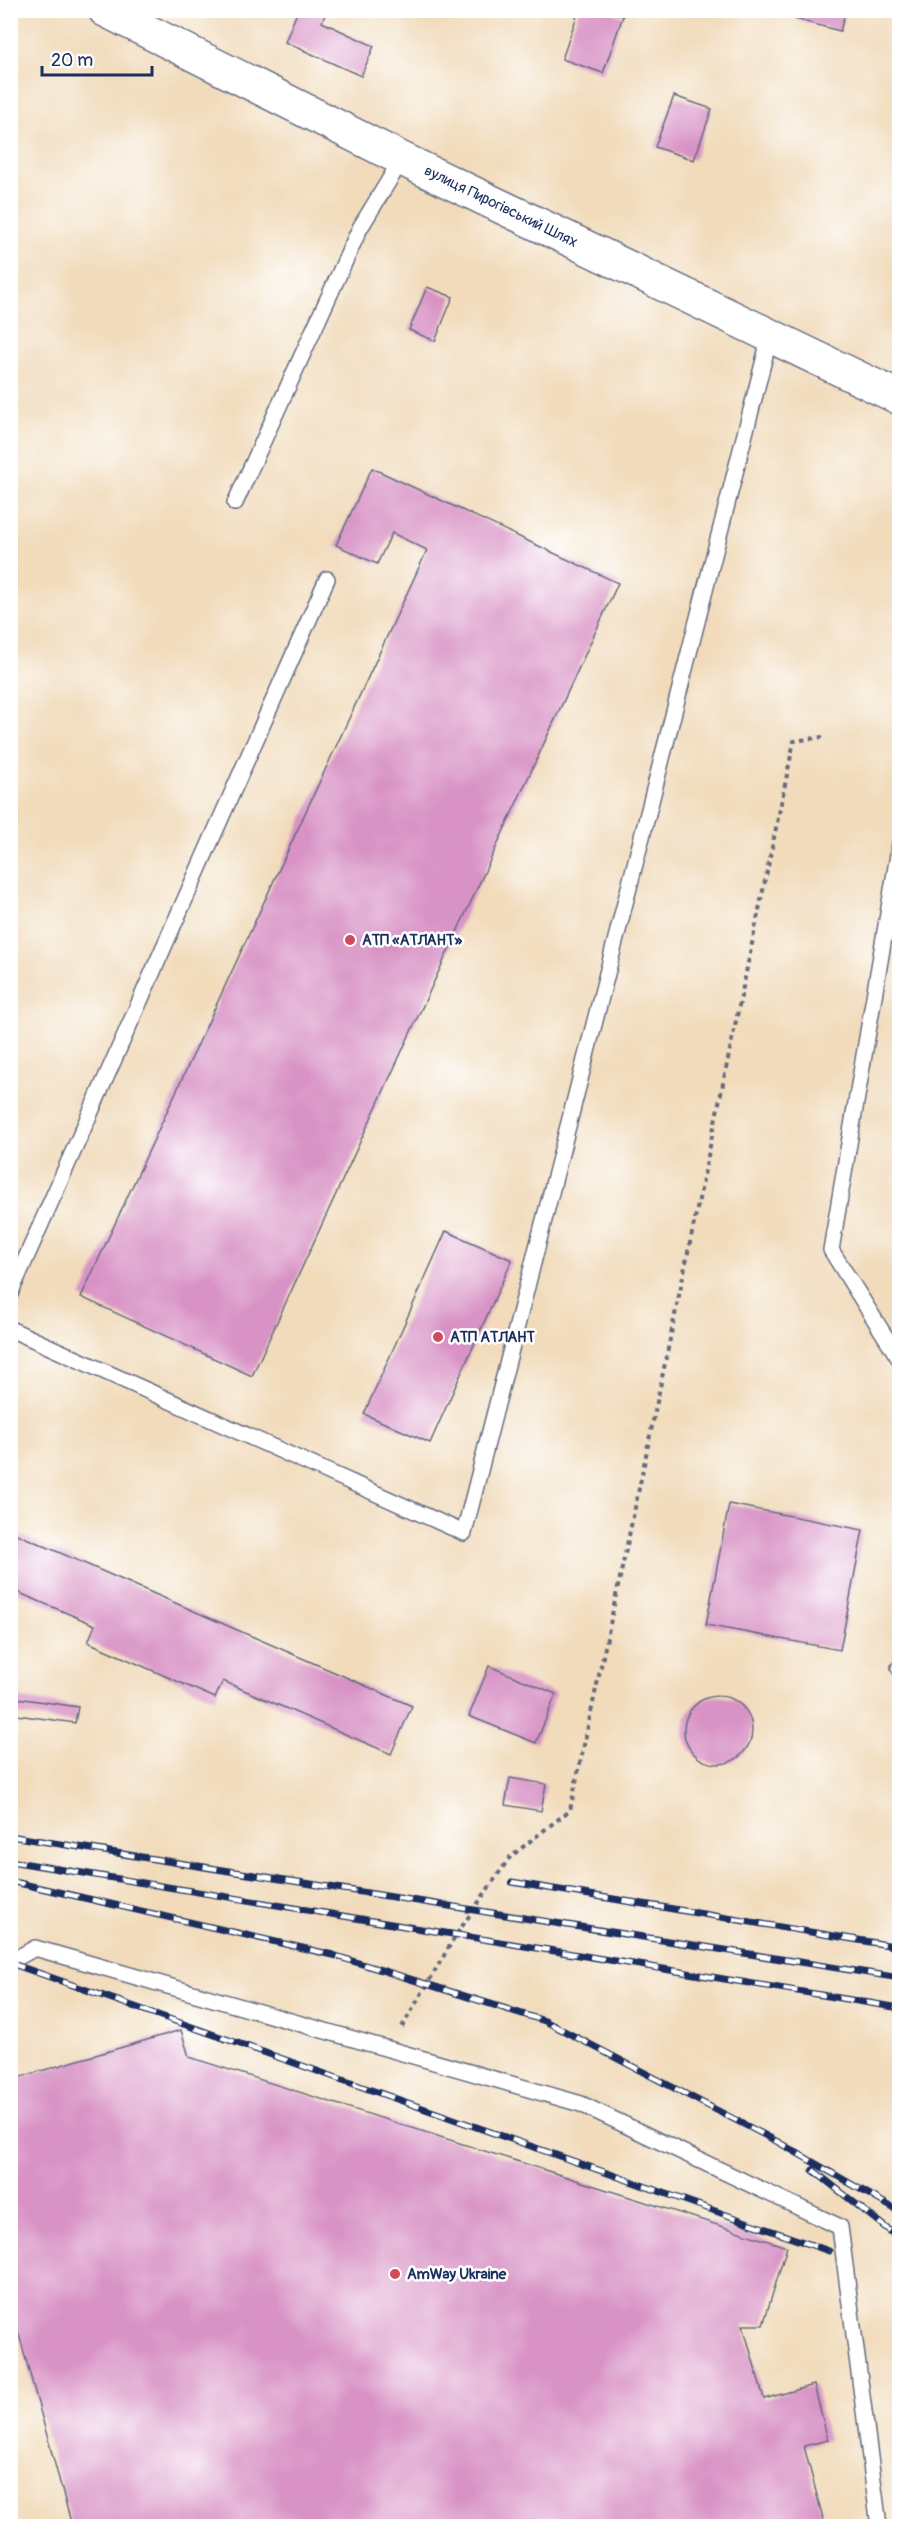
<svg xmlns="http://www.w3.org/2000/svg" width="910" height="2537" font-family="Pangolin,sans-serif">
	<rect width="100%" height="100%" fill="#fff"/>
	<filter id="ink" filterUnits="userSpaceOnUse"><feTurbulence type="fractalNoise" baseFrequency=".0167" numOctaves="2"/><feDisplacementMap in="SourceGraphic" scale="12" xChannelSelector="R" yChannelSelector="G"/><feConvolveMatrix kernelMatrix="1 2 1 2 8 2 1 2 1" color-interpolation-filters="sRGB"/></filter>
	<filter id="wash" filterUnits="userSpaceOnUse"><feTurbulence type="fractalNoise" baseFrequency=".008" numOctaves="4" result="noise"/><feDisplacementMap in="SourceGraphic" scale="24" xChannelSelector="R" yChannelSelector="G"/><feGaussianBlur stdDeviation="1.35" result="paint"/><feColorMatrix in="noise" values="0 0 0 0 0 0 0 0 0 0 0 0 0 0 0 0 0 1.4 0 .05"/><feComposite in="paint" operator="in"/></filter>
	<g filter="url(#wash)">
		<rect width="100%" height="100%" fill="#f1dbbb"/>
		<g id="blocks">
			<path fill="#d892c5" d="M298,10H327L322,22L374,46L361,76L285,42Z
				M579,10H607L623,16L603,73L562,59Z
				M797,10H846L840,31L795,19Z
				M674,96L712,109L694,160L655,147Z
				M427,287L453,297L435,341L409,330Z
				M372,468L618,583L252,1376L81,1297L427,550L392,533L377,564L336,545Z
				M446,1231L512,1260L430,1443L364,1414Z
				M729,1504L863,1530L840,1650L706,1625Z
				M10,1531L412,1706L391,1754L223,1681L215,1698L88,1642L95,1625L10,1589Z
				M489,1666L556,1694L536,1743L469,1716Z
				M684 1730a34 34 0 1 1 68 0a34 34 0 1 1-68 0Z
				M10,1697L78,1707L75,1723L10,1714Z
				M510,1778L546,1784L541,1811L505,1805Z
				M181,2030L189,2057L787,2247L763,2325H743L764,2399L814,2385L828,2440L804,2446L825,2526H72L10,2302V2080Z"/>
		</g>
	</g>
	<g filter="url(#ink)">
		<use href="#blocks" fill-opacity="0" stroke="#666b7f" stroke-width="1.5"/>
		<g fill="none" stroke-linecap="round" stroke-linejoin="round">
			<defs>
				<path id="service" d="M235,503L360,228L402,159
					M900,843L831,1250L900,1360
					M10,1294L327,579
					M10,1329L464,1533L770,336
					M899,1668H900
					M10,1962L35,1948L581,2104L840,2227L879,2526"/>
				<path id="tertiary" d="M105,10L402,159L900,398"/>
			</defs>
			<use href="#service" stroke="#666b7f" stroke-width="18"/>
			<use href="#tertiary" stroke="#666b7f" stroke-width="36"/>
			<path stroke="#666b7f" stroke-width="4" stroke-dasharray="4.5 4.5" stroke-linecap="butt" d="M402,2027L456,1935L510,1857L570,1810L636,1503L794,741L823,737"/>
			<use href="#service" stroke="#fff" stroke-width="15"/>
			<use href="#tertiary" stroke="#fff" stroke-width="33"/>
			<defs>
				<path id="rail" d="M10,1836L900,1978
					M10,1861L900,2008
					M10,1881L333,1955L545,2021L778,2142L900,2212
					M512,1882L900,1947
					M10,1963L829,2251
					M813,2170L900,2239"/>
			</defs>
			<use href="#rail" stroke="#1b2f5e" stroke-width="7"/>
			<use href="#rail" stroke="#fff" stroke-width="4.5" stroke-dasharray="14" stroke-linecap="butt"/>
		</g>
	</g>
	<g fill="#d1495b" stroke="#fff" stroke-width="2">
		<circle cx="350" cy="940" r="6"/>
		<circle cx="438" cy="1337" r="6"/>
		<circle cx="395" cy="2274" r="6"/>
	</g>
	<g text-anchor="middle" stroke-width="5" stroke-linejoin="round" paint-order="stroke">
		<g font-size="15" fill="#1b2f5e" stroke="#fff">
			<text transform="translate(501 206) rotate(26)" y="5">вулиця Пирогівський Шлях</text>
		</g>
		<g font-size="15" font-weight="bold" fill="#1b2f5e" stroke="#fff" text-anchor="start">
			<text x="362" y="945">АТП «АТЛАНТ»</text>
			<text x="450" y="1342">АТП АТЛАНТ</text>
			<text x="407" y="2279">AmWay Ukraine</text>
		</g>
	</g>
	<rect width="910" height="2537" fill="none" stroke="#fff" stroke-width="36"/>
	<path d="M42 66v9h110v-9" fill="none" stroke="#1b2f5e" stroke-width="3"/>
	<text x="51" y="66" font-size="18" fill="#1b2f5e" stroke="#ffffff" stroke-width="4.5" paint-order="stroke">20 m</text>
</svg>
